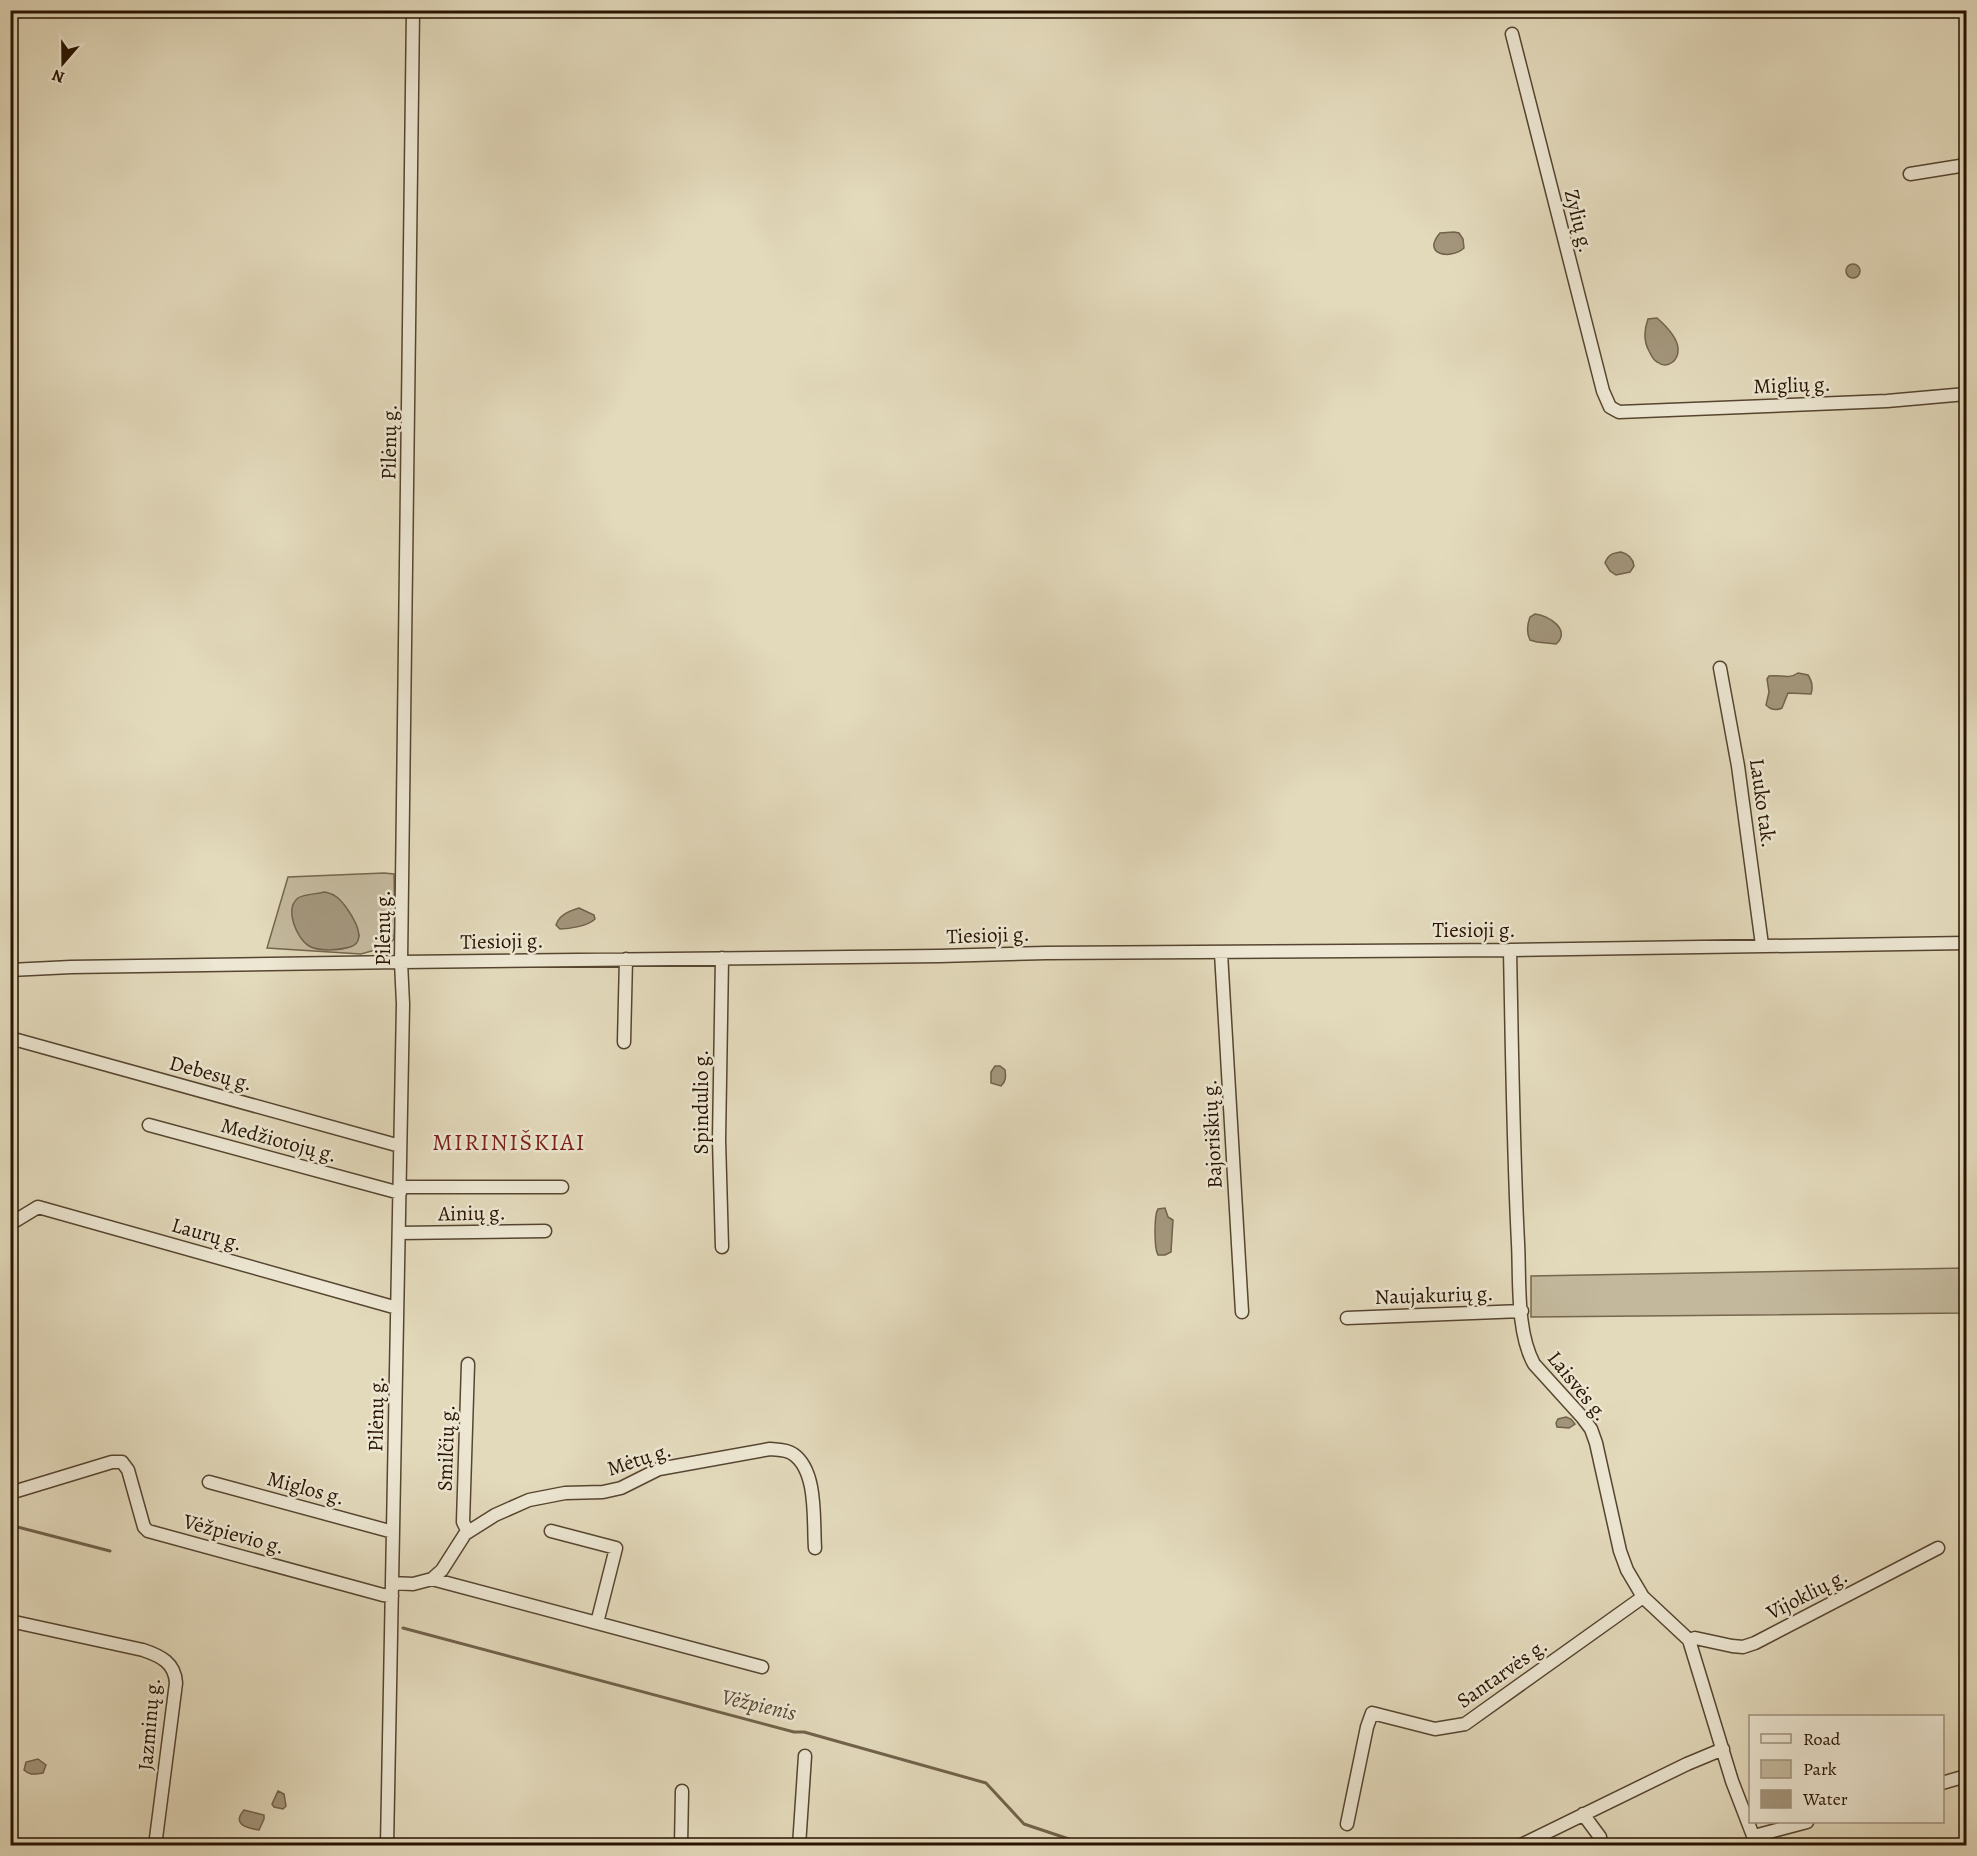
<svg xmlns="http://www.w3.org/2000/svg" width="1977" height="1856" font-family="Alegreya,serif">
	<rect width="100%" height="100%" fill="#e3dabc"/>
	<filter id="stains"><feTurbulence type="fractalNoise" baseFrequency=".00333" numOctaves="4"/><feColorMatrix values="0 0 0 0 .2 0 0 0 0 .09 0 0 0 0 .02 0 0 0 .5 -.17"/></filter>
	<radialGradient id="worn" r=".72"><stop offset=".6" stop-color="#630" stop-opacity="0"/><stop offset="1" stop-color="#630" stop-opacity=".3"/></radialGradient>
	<path fill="#c3b89c" stroke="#75664e" stroke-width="1.5" fill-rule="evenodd" d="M384,873L394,874L395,924L394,939L386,947L361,954L267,948L288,877ZM359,935C356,954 327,950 311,947Z
		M1966,1268V1313L1531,1317V1276Z"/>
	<path fill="#a3967c" stroke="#71624b" stroke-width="1.5" d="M1454,232L1459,233L1463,239L1464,248C1451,260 1421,255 1440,233Z
		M1846 271a7 7 0 1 1 14 0a7 7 0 1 1-14 0Z
		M1657,318C1665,325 1677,337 1678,348C1679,360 1668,370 1657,362C1653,360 1651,355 1649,351C1643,340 1644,330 1648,319Z
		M1621,552C1629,554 1633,558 1634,566L1630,572L1616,575L1610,571L1605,563C1608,555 1612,553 1621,552Z
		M1535,614C1548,615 1572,630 1556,644L1537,642L1530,640C1526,632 1527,625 1530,617Z
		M1798,673L1808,675C1812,681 1813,688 1811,694L1788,693L1782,708C1776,711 1771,710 1766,705L1769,692L1767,679L1769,676C1780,674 1788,680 1798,673Z
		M325,892C329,893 334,894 338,898C347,906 372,941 350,947C339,950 320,952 309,946C297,939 284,909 298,898C304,894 317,894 325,892Z
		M579,908L594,915L595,919C588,926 569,929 560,929L556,925C559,915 569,911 579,908Z
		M995,1066H1000L1005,1070C1006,1077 1006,1081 1001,1086L991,1083V1072Z
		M1165,1208L1168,1217L1173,1220L1171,1252L1165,1255H1158C1154,1248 1154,1215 1158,1209Z
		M1566,1417L1571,1419L1575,1424L1569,1428L1557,1427L1556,1423L1558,1419Z
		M38,1759L46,1765L43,1773C35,1774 30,1776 24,1770L26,1762Z
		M278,1791L284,1794L286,1806L283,1809L274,1807L272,1804Z
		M244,1810L264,1815V1819L259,1830C248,1828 231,1825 244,1810Z"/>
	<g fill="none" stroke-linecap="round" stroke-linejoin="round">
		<path stroke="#71624b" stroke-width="3" d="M10,1525L110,1551
			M403,1628L794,1732H804L986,1783L1024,1824L1090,1846"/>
		<defs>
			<path id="street" d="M1512,34L1603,391L1610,407L1619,412L1887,401L1966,394
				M1910,174L1966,165
				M1720,668L1738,766L1762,945
				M1510,950C1512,1047 1513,1145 1518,1243C1520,1280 1516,1331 1534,1364L1582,1417L1591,1429L1596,1443L1620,1551L1627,1570L1643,1597L1689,1640L1732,1781L1757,1846
				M1221,953L1242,1312
				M10,970L71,967L401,962L939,956L1046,953L1510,950L1966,943
				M10,1038L400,1146
				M624,1042L626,959
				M149,1125L400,1193
				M400,1187H562
				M10,1224L38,1207L397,1308
				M399,1233L545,1231
				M722,1247L719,1140L722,958
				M1347,1318L1522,1311
				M468,1364L463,1522L468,1532
				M209,1482L393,1532
				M10,1493L112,1462H122L128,1470L144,1527L148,1531L383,1595L392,1596
				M551,1531L616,1548L597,1623
				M432,1579L762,1667
				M392,1583L413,1584L432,1579L442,1570L465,1534L495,1515L529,1500L565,1493L603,1492L621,1488L659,1469L770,1449C778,1450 786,1449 793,1454C818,1471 813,1521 815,1548
				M10,1621L143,1650C161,1656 175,1663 176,1683L155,1846
				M1689,1640L1695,1638L1732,1646L1743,1647L1755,1643L1938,1548
				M1942,1783L1966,1776
				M1583,1814L1600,1837L1601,1846
				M1347,1824L1367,1727L1372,1713L1435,1729L1465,1724L1643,1597
				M1754,1836L1807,1822
				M387,1846L403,1004L401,962L413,10
				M681,1846L682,1791
				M799,1846L805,1756
				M1519,1846L1687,1764L1723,1749"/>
		</defs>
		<use href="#street" stroke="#564530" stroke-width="15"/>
		<use href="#street" stroke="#ede7d3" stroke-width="12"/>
	</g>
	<g text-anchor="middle" stroke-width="5" stroke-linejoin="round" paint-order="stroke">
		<g font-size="21" fill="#271301" stroke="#ede7d3">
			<text transform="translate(1579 221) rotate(76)" y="7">Zylių g.</text>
			<text transform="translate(1792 385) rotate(-2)" y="7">Miglių g.</text>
			<text transform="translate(389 442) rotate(-89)" y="7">Pilėnų g.</text>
			<text transform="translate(1763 803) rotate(82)" y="7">Lauko tak.</text>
			<text transform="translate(383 928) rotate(-90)" y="7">Pilėnų g.</text>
			<text x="1474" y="937">Tiesioji g.</text>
			<text transform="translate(988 935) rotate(-2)" y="7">Tiesioji g.</text>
			<text transform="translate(502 941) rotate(-1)" y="7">Tiesioji g.</text>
			<text transform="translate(211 1073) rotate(15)" y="7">Debesų g.</text>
			<text transform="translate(701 1102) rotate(-90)" y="7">Spindulio g.</text>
			<text transform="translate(1212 1134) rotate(-93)" y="7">Bajoriškių g.</text>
			<text transform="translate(279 1140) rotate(15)" y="7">Medžiotojų g.</text>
			<text transform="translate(472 1213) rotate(-1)" y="7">Ainių g.</text>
			<text transform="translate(207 1234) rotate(16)" y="7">Laurų g.</text>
			<text transform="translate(1434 1295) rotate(-2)" y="7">Naujakurių g.</text>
			<text transform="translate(1578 1386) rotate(51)" y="7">Laisvės g.</text>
			<text transform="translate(376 1414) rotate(-89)" y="7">Pilėnų g.</text>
			<text transform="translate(446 1448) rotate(-88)" y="7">Smilčių g.</text>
			<text transform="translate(639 1459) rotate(-18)" y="7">Mėtų g.</text>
			<text transform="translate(306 1488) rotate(15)" y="7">Miglos g.</text>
			<text transform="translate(234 1534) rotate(15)" y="7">Vėžpievio g.</text>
			<text transform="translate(1807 1594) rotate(-27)" y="7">Vijoklių g.</text>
			<text transform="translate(1502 1673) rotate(-35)" y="7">Santarvės g.</text>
			<text transform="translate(149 1724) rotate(-85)" y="7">Jazminų g.</text>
		</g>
		<g font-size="22" font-style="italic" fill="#594732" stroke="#ede7d3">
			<text transform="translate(759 1704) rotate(13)" y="8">Vėžpienis</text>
		</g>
		<g font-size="24" letter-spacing="1.5" fill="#7a1f14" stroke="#ede7d3">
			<text x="509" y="1150">MIRINIŠKIAI</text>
		</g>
	</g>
	<rect width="1977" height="1856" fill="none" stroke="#e3dabc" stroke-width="36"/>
	<rect x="12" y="12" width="1953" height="1832" fill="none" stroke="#271301" stroke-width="3"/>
	<rect x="18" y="18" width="1941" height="1820" fill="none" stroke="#271301" stroke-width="1.5"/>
	<rect x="1749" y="1715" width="195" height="108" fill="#ede7d3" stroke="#9e927f" stroke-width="1.5"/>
	<rect x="1761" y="1734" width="30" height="9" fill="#ede7d3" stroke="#9e927f" stroke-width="1.5"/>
	<text x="1803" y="1745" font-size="18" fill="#271301">Road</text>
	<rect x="1761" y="1760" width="30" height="18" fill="#c3b89c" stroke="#9e927f" stroke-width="1.5"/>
	<text x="1803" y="1775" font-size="18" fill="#271301">Park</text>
	<rect x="1761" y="1790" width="30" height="18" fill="#a3967c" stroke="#9e927f" stroke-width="1.5"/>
	<text x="1803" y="1805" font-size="18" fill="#271301">Water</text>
	<g transform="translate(63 63) rotate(200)" stroke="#ede7d3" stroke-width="4.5" paint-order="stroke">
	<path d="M0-4.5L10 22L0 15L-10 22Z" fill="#271301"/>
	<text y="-9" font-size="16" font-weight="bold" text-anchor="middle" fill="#271301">N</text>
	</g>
	<rect width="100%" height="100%" filter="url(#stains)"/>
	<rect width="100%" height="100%" fill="url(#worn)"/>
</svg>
